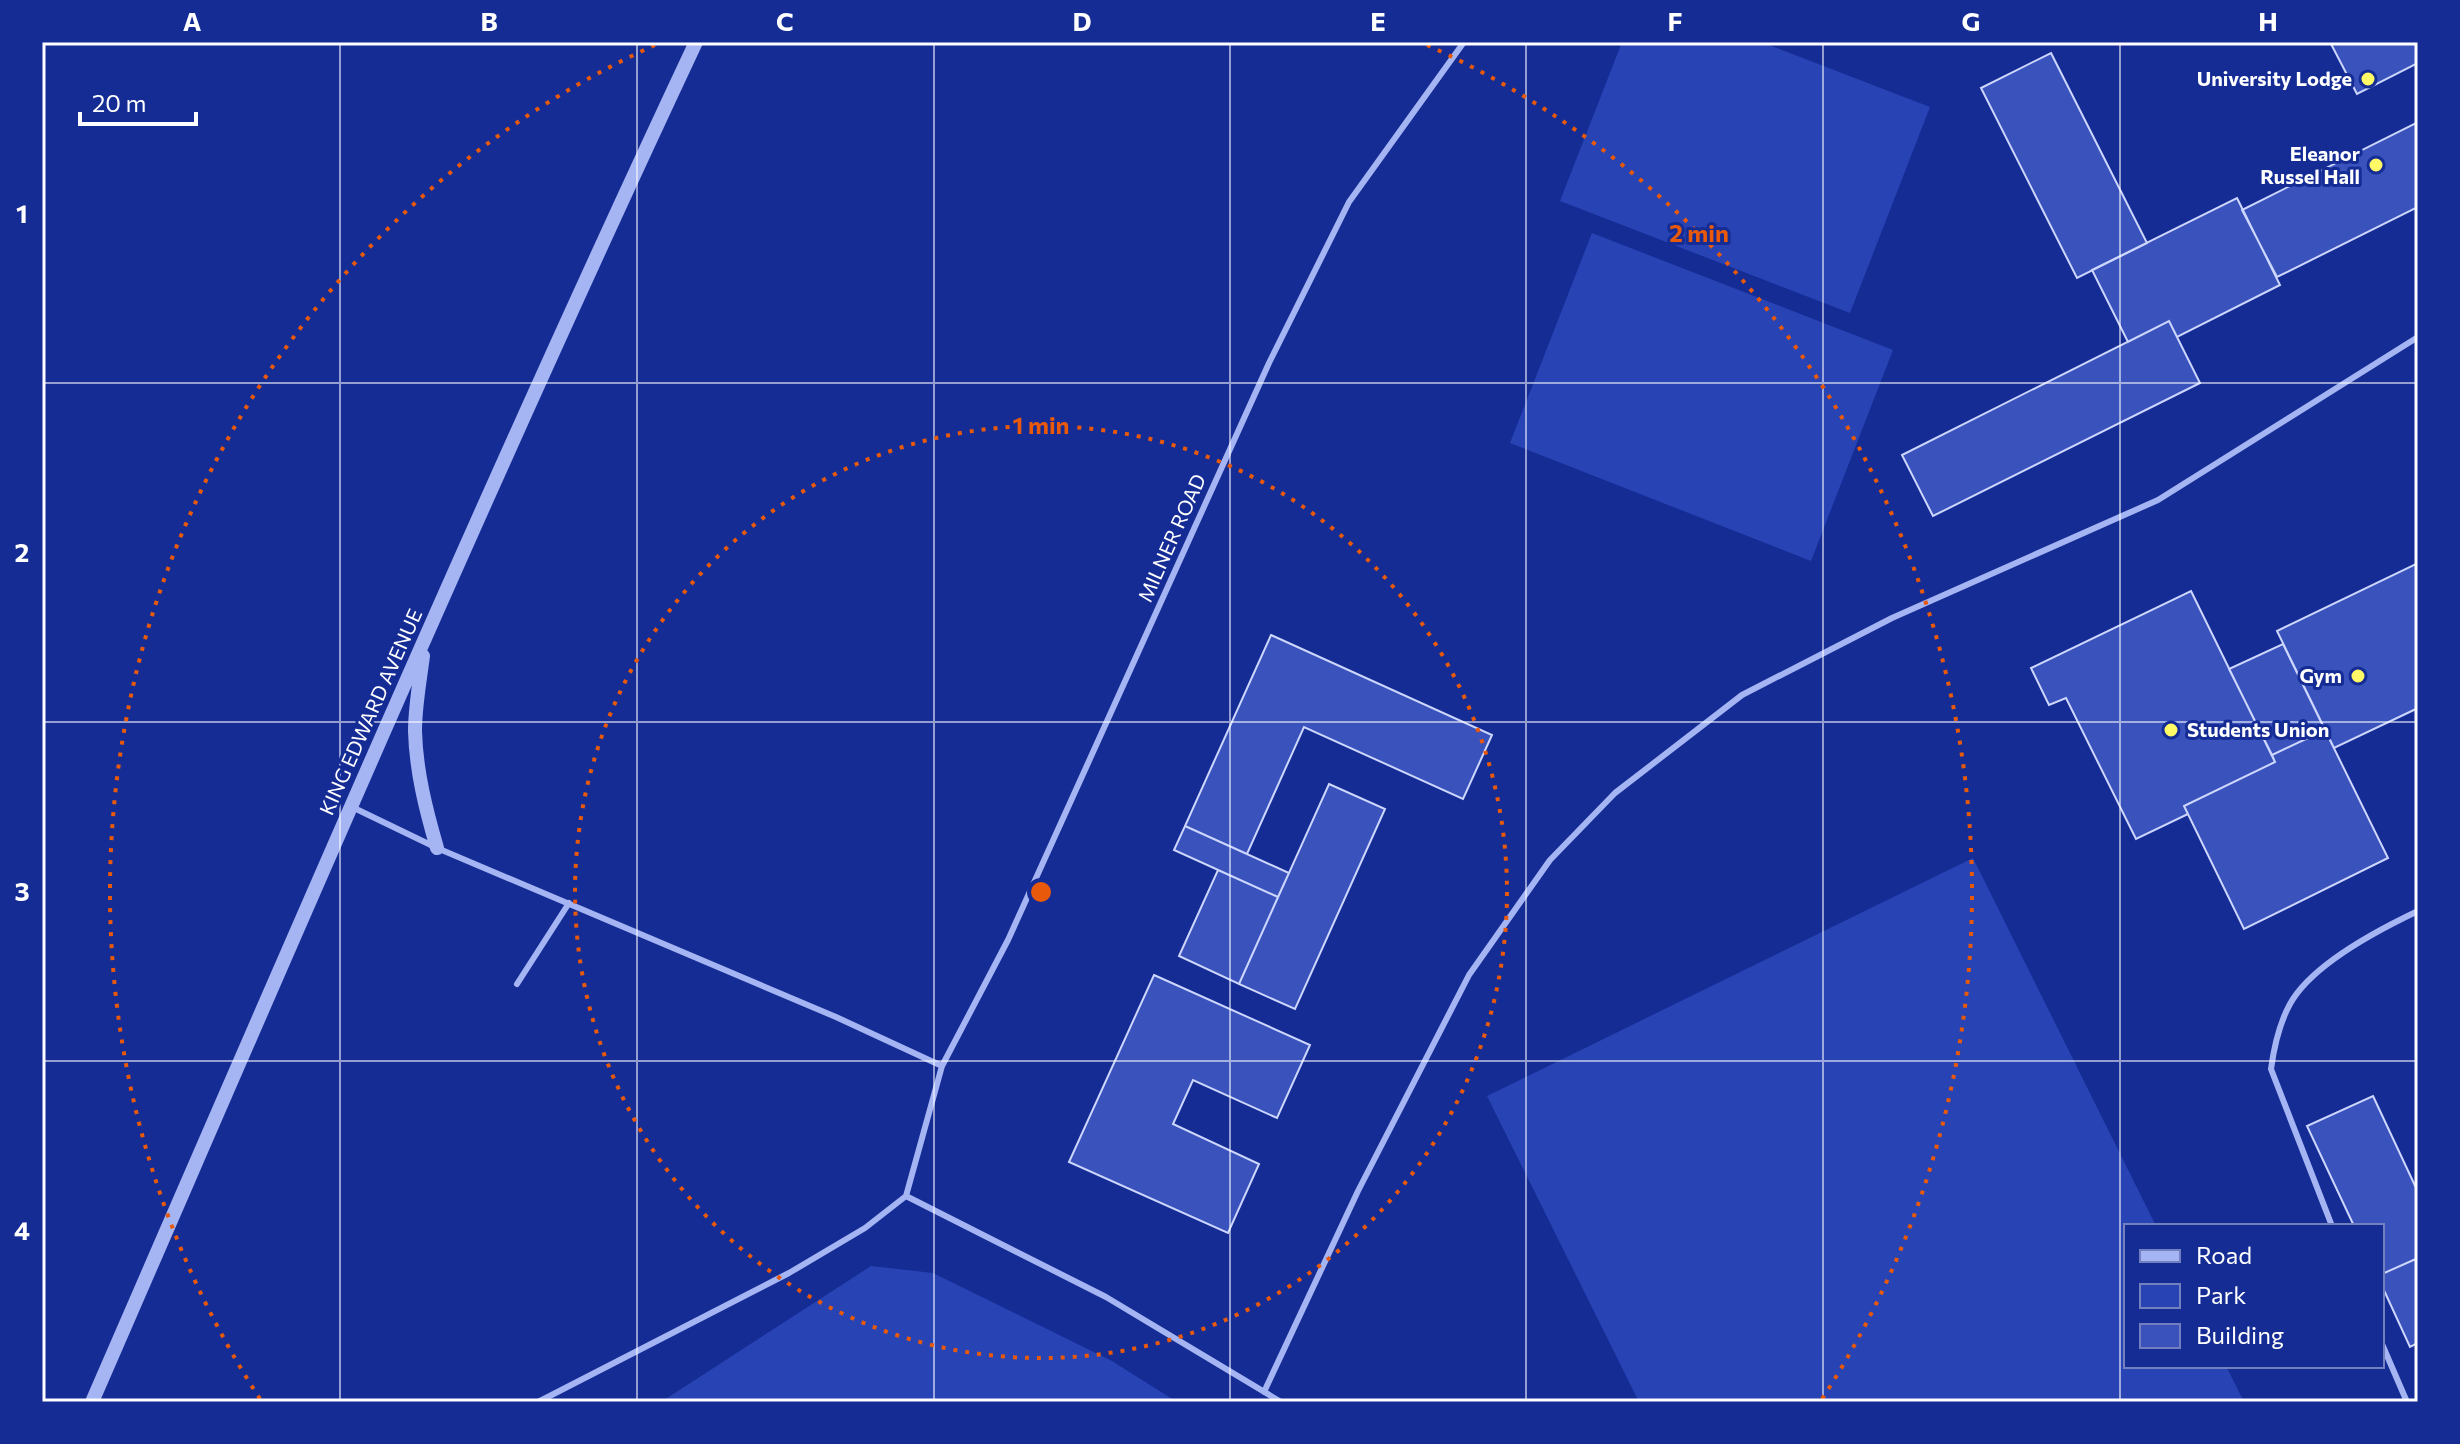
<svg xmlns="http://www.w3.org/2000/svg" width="2460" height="1444" font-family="Commissioner,sans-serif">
	<rect width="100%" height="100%" fill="#152c95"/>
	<path fill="#2843b4" d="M1622,42H1761L1930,107L1850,313L1560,201Z
		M1592,233L1893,350L1811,561L1510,443Z
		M1973,858L2156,1226H2126V1366H2226L2244,1402H1639L1487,1096Z
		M871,1266L933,1273L1112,1361L1177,1402H661Z"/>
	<path fill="#3952bc" stroke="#cdd6fc" stroke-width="2" d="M2330,42H2418V63L2357,94Z
		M2051,53L2147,243L2077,278L1981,88Z
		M2418,122V207L2277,277L2242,210Z
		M2237,198L2280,285L2177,337L2169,321L2128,342L2092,270Z
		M2169,321L2200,383L1933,516L1902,455Z
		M2418,563V708L2334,748L2277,631Z
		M2191,591L2275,762L2184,806L2188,814L2136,839L2066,698L2049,705L2031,668Z
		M1271,635L1492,735L1463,799L1304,727L1247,854L1185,826Z
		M2283,644L2325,730L2272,755L2229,669Z
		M2325,730L2388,858L2244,929L2184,806L2275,762L2272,755Z
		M1329,784L1385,809L1295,1009L1239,984Z
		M1185,826L1289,873L1278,897L1174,850Z
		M1218,870L1278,897L1239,984L1179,956Z
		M1154,975L1310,1045L1277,1118L1193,1080L1173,1124L1259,1164L1228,1233L1069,1162Z
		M2373,1096L2418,1192V1258L2382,1274V1226H2354L2307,1126Z
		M2418,1258V1343L2410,1347L2382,1286V1274Z"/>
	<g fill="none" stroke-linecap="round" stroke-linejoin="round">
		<path stroke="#a5b4f2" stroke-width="6" d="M352,807L437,848L836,1017L942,1066
			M517,984L569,903
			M2332,1226L2271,1069C2274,1047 2279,1024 2290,1004C2312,964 2378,930 2418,911
			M2382,1344L2407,1402
			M1264,1392L1358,1191L1469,975L1550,860L1615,793L1742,695L1892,618L2158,500L2418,337
			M538,1402L789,1273L865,1228L906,1196
			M1281,1402L1106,1297L906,1196L942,1066L1008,940L1269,363L1349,202L1464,42"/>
		<path stroke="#a5b4f2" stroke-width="14" d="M423,656C420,680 415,706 415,731C416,771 426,810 437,848
			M92,1402C290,947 485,491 696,42"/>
	</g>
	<path fill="none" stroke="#fff" stroke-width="2" stroke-opacity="0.55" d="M340,42V1402M637,42V1402M934,42V1402M1230,42V1402M1526,42V1402M1823,42V1402M2120,42V1402M42,383H2418M42,722H2418M42,1061H2418"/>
	<g fill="none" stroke="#e8590c" stroke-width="4" stroke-dasharray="4 8">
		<circle cx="1041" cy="892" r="466"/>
		<path d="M260 1399A931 931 0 0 1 655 45M1427 45A931 931 0 0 1 1822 1399"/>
	</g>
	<g fill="#fffa66" stroke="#152c95" stroke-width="3">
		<circle cx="2368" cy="79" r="8"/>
		<circle cx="2376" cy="165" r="8"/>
		<circle cx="2358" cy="676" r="8"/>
		<circle cx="2171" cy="730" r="8"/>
	</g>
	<g text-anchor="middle" stroke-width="6" stroke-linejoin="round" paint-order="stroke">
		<g font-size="20" font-weight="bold" fill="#fff" stroke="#152c95" text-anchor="end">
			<text x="2352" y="86">University Lodge</text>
			<text x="2360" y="161">Eleanor<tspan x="2360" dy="23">Russel Hall</tspan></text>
			<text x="2342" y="683">Gym</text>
			<text x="2187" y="737" text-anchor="start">Students Union</text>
		</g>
		<g font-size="20" fill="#fff" stroke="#152c95">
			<text transform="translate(1172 538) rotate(-66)" y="7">MILNER ROAD</text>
			<text transform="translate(371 712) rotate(-66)" y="7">KING EDWARD AVENUE</text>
		</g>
	</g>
	<circle cx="1041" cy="892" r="12" fill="#e8590c" stroke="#152c95" stroke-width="4"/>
	<g font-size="24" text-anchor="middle" font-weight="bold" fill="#e8590c" stroke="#152c95" stroke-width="6" stroke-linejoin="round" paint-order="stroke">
		<text x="1699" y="242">2 min</text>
		<text x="1041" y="434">1 min</text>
	</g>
	<rect width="2460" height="1444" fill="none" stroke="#152c95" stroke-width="88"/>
	<rect x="2124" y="1224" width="260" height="144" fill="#152c95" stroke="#7380bf" stroke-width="2"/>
	<rect x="2140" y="1250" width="40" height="12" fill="#a5b4f2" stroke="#7380bf" stroke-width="2"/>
	<text x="2196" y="1264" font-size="24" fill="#ffffff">Road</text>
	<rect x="2140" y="1284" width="40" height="24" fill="#2843b4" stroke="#7380bf" stroke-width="2"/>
	<text x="2196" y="1304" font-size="24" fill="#ffffff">Park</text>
	<rect x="2140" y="1324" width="40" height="24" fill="#3952bc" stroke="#7380bf" stroke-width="2"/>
	<text x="2196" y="1344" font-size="24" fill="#ffffff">Building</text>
	<path d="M80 112v12h116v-12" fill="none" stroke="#ffffff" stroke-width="4"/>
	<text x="92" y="112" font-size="24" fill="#ffffff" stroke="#152c95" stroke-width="6" paint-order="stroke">20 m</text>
	<rect x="44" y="44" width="2372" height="1356" fill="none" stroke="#fff" stroke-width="3"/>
	<g font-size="26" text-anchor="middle" font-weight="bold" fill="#fff">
		<text x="192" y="31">A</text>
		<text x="489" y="31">B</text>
		<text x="785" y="31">C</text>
		<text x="1082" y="31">D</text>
		<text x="1378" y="31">E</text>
		<text x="1675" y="31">F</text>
		<text x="1971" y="31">G</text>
		<text x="2268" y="31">H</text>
		<text x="22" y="223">1</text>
		<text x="22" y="562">2</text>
		<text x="22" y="901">3</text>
		<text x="22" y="1240">4</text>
	</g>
</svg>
